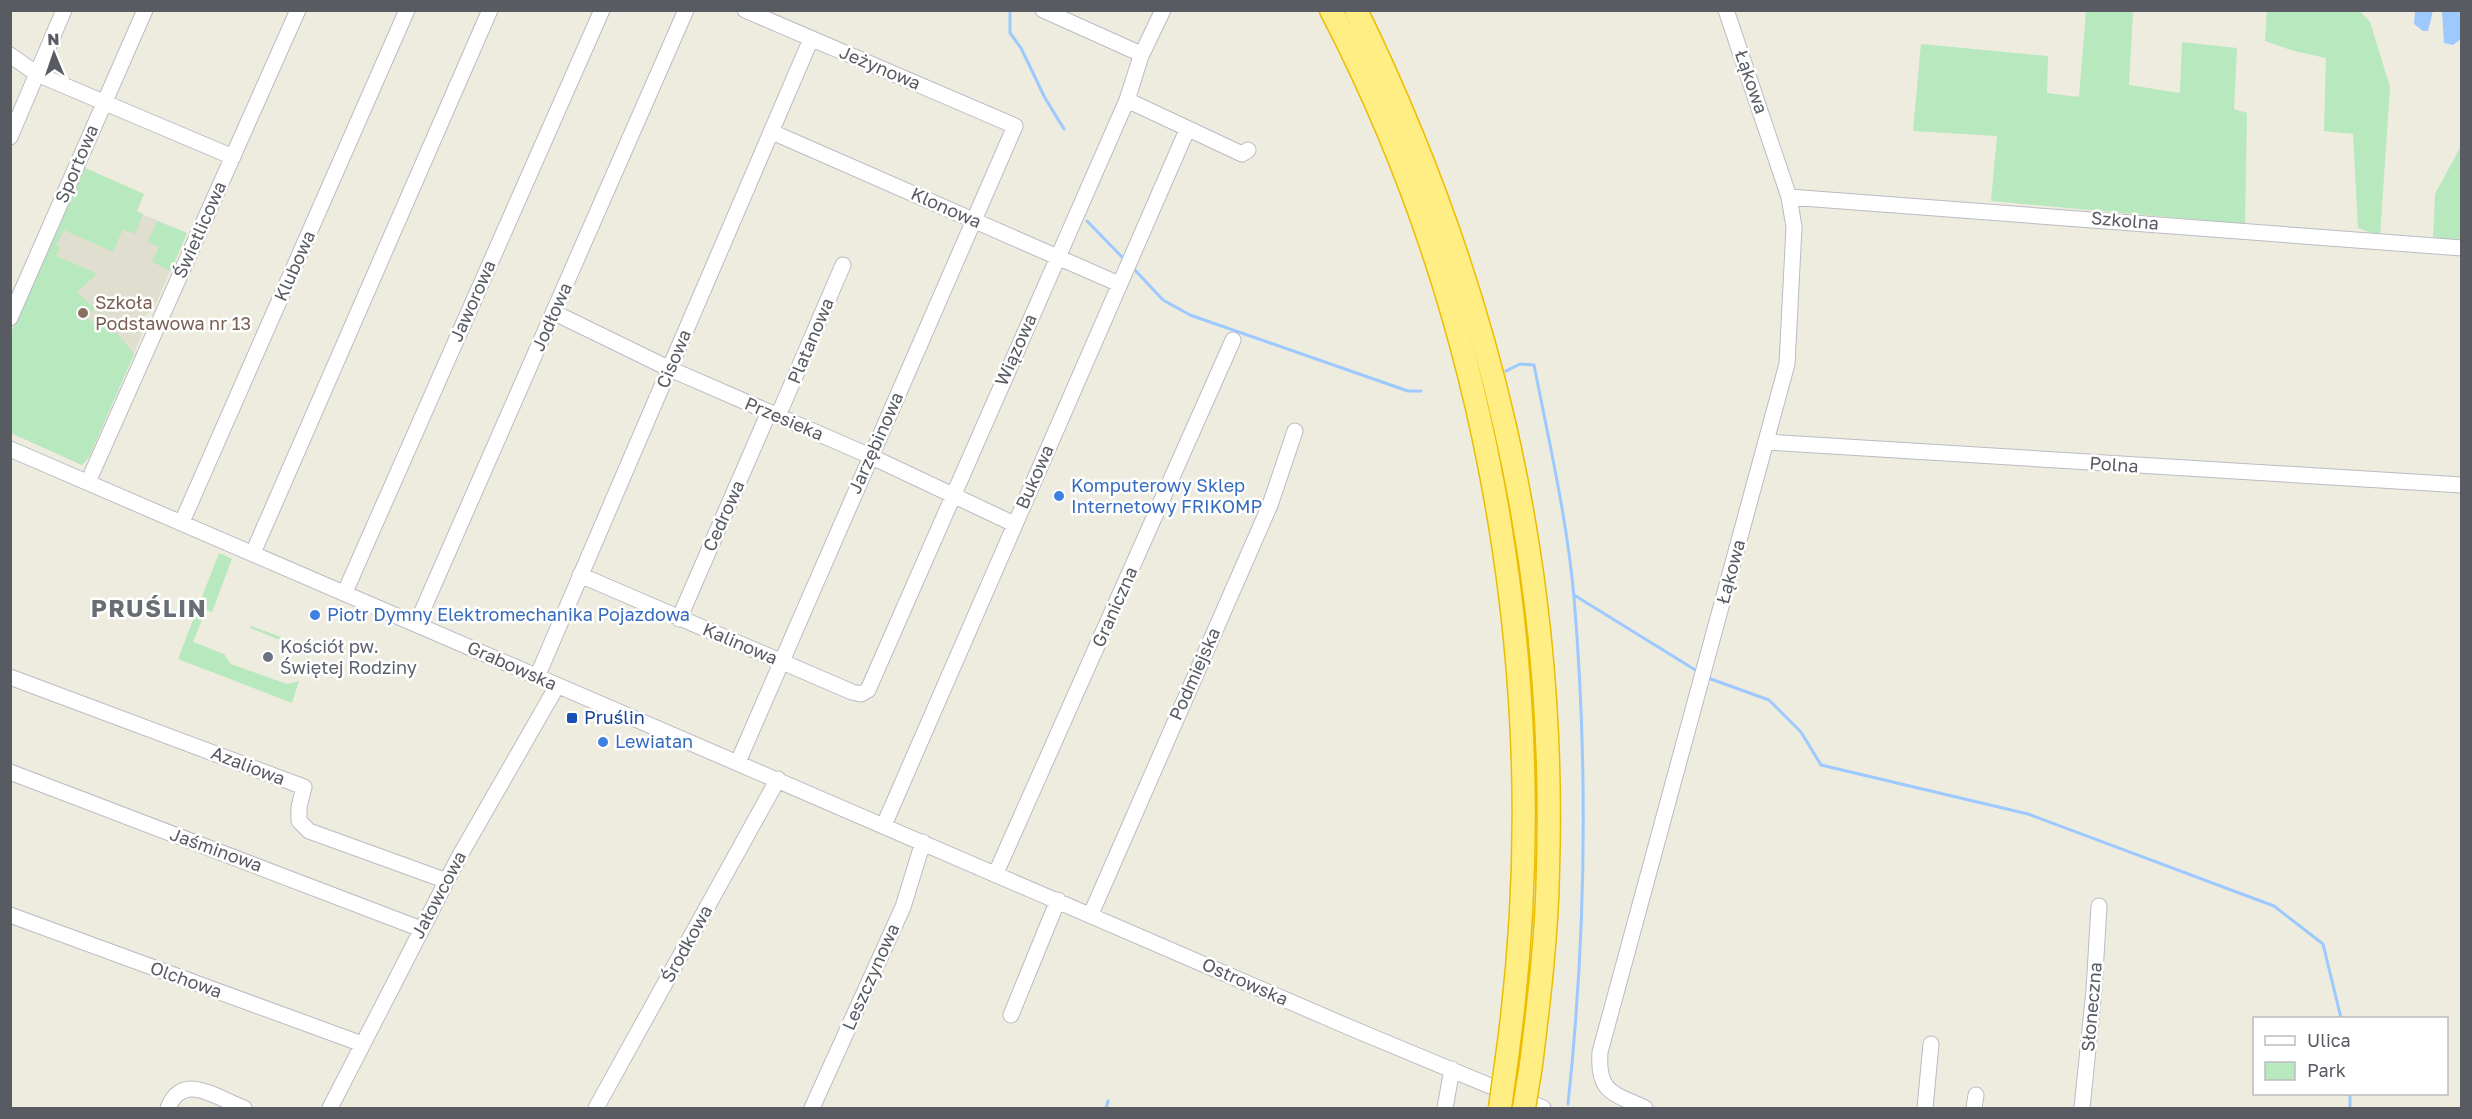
<svg xmlns="http://www.w3.org/2000/svg" width="2472" height="1119" font-family="'Golos Text',sans-serif">
	<rect width="100%" height="100%" fill="#edecdf"/>
	<path fill="#dfdecf" d="M83,167L144,194L137,212L187,233L154,308L136,323L143,332L89,457L82,465L11,433V333Z"/>
	<path fill="#b8e8bd" d="M2086,11H2133L2129,85L2180,93L2182,42L2237,48L2234,109L2247,113L2245,224L1991,201L1997,136L1913,131L1921,44L2048,56L2047,93L2079,97Z
		M2267,11H2360L2370,22L2390,87L2380,236L2358,228L2353,134L2324,131L2326,58L2294,51L2265,41Z
		M2461,146V241L2433,239L2435,194Z
		M83,167L144,194L136,211L143,214L135,234L123,229L113,252L64,230L56,245L60,247L56,256L94,272L96,275L77,292L95,309L87,316L96,326L102,321L113,333H117L134,354L89,457L82,465L11,433V333Z
		M157,221L187,233L171,271L152,262L159,247L148,242Z
		M219,553L232,559L212,612L206,610L193,642L224,654L231,664L287,684L299,681L292,703L178,659Z
		M251,626L313,649L308,658L307,651L250,628Z"/>
	<path fill="#9dc9ff" d="M2415,11H2433L2428,31H2423L2414,24Z
		M2442,11H2461V39L2453,45L2444,43Z"/>
	<g fill="none" stroke-linecap="round" stroke-linejoin="round">
		<path stroke="#9dc9ff" stroke-width="3" d="M1010,10V33L1021,48L1045,98L1064,129
			M1087,221L1122,257
			M1135,270L1163,300L1190,315L1408,391H1421
			M1506,371L1520,364L1534,365C1549,441 1567,519 1574,597C1588,765 1586,936 1568,1104
			M1574,595L1697,671
			M1708,678L1769,700L1801,732L1821,765L2028,814L2274,906L2323,944L2341,1018
			M1106,1108L1108,1101
			M2350,1108V1094"/>
		<defs>
			<path id="minor" d="M1043,10L1141,54
				M10,55L37,74L233,157
				M1127,100L1242,154L1248,150
				M772,132L1119,284
				M10,137L64,10
				M1789,197L2462,248
				M555,313L670,369L870,456L1014,524
				M10,318L145,10
				M778,416L843,265
				M1767,442L2462,485
				M10,449L1351,1028L1543,1108
				M88,482L298,10
				M182,522L407,10
				M253,553L490,10
				M580,575L852,692L861,694L868,690L1127,100L1141,56L1163,10
				M345,592L602,10
				M679,619L769,412
				M417,623L686,10
				M10,677L304,787L299,807V821L309,831L447,881
				M537,677L811,39
				M738,762L1015,126L745,10
				M10,772L421,929
				M884,825L1187,130
				M996,873L1233,340
				M1091,914L1270,505L1295,431
				M10,915L362,1044
				M1011,1015L1058,900
				M168,1108C183,1071 216,1098 244,1108
				M330,1108L459,857L557,686
				M596,1108L778,779
				M812,1108L903,907L923,842
				M1445,1108L1452,1069
				M1645,1108C1613,1093 1597,1093 1600,1052L1787,364L1794,227L1789,197L1726,10
				M1925,1108L1931,1044
				M1974,1108L1976,1095
				M2082,1108L2094,990L2099,906"/>
			<path id="highway" d="M1331,10C1496,327 1556,704 1507,1057
				M1356,10C1489,283 1557,565 1548,869C1547,935 1539,1000 1531,1065"/>
		</defs>
		<use href="#minor" stroke="#babcc3" stroke-width="17"/>
		<use href="#highway" stroke="#ecbd00" stroke-width="25"/>
		<use href="#minor" stroke="#fff" stroke-width="15"/>
		<use href="#highway" stroke="#ffee84" stroke-width="22"/>
		<defs>
			<path id="highway-bridge" d="M1500,1108L1507,1057
				M1524,1108L1531,1065"/>
		</defs>
		<use href="#highway-bridge" stroke="#ecbd00" stroke-width="25" stroke-linecap="butt"/>
		<use href="#highway-bridge" stroke="#ffee84" stroke-width="22"/>
	</g>
	<circle fill="#8d6e63" stroke="#fff" stroke-width="2" cx="83" cy="313" r="6"/>
	<g fill="#3f7fe0" stroke="#fff" stroke-width="2">
		<circle cx="1059" cy="496" r="6"/>
		<circle cx="315" cy="615" r="6"/>
		<circle cx="603" cy="742" r="6"/>
	</g>
	<circle fill="#6b7280" stroke="#fff" stroke-width="2" cx="268" cy="657" r="6"/>
	<rect fill="#1a4fb4" stroke="#fff" stroke-width="2" x="566" y="712" width="12" height="12" rx="3"/>
	<g text-anchor="middle" stroke-width="5" stroke-linejoin="round" paint-order="stroke">
		<g font-size="18" fill="#585b62" stroke="#fff">
			<text transform="translate(880 68) rotate(23)" y="6">Jeżynowa</text>
			<text transform="translate(1751 82) rotate(71)" y="6">Łąkowa</text>
			<text transform="translate(77 164) rotate(-67)" y="6">Sportowa</text>
			<text transform="translate(946 208) rotate(24)" y="6">Klonowa</text>
			<text transform="translate(2125 221) rotate(5)" y="6">Szkolna</text>
			<text transform="translate(200 230) rotate(-66)" y="6">Świetlicowa</text>
			<text transform="translate(295 266) rotate(-66)" y="6">Klubowa</text>
			<text transform="translate(473 301) rotate(-66)" y="6">Jaworowa</text>
			<text transform="translate(552 317) rotate(-66)" y="6">Jodłowa</text>
			<text transform="translate(811 341) rotate(-67)" y="6">Platanowa</text>
			<text transform="translate(1016 350) rotate(-66)" y="6">Wiązowa</text>
			<text transform="translate(674 359) rotate(-67)" y="6">Cisowa</text>
			<text transform="translate(784 419) rotate(23)" y="6">Przesieka</text>
			<text transform="translate(876 443) rotate(-66)" y="6">Jarzębinowa</text>
			<text transform="translate(2114 465) rotate(4)" y="6">Polna</text>
			<text transform="translate(1035 477) rotate(-66)" y="6">Bukowa</text>
			<text transform="translate(724 516) rotate(-66)" y="6">Cedrowa</text>
			<text transform="translate(1731 572) rotate(-75)" y="6">Łąkowa</text>
			<text transform="translate(1115 607) rotate(-66)" y="6">Graniczna</text>
			<text transform="translate(740 644) rotate(23)" y="6">Kalinowa</text>
			<text transform="translate(512 666) rotate(24)" y="6">Grabowska</text>
			<text transform="translate(1195 674) rotate(-66)" y="6">Podmiejska</text>
			<text transform="translate(248 766) rotate(21)" y="6">Azaliowa</text>
			<text transform="translate(216 850) rotate(20)" y="6">Jaśminowa</text>
			<text transform="translate(439 895) rotate(-62)" y="6">Jałowcowa</text>
			<text transform="translate(687 944) rotate(-61)" y="6">Środkowa</text>
			<text transform="translate(871 977) rotate(-66)" y="6">Leszczynowa</text>
			<text transform="translate(186 980) rotate(20)" y="6">Olchowa</text>
			<text transform="translate(1245 982) rotate(24)" y="6">Ostrowska</text>
			<text transform="translate(2092 1007) rotate(-85)" y="6">Słoneczna</text>
		</g>
		<g font-size="18" fill="#785e54" stroke="#fff" text-anchor="start">
			<text x="95" y="309">Szkoła<tspan x="95" dy="21">Podstawowa nr 13</tspan></text>
		</g>
		<g font-size="18" fill="#366cbe" stroke="#fff" text-anchor="start">
			<text x="1071" y="492">Komputerowy Sklep<tspan x="1071" dy="21">Internetowy FRIKOMP</tspan></text>
			<text x="327" y="621">Piotr Dymny Elektromechanika Pojazdowa</text>
			<text x="615" y="748">Lewiatan</text>
		</g>
		<g font-size="18" fill="#5b616d" stroke="#fff" text-anchor="start">
			<text x="280" y="653">Kościół pw.<tspan x="280" dy="21">Świętej Rodziny</tspan></text>
		</g>
		<g font-size="18" fill="#164399" stroke="#fff" text-anchor="start">
			<text x="584" y="724">Pruślin</text>
		</g>
		<g font-size="24" font-weight="bold" letter-spacing="1.5" fill="#696d74" stroke="#fff">
			<text x="149" y="617">PRUŚLIN</text>
		</g>
	</g>
	<rect width="2472" height="1119" fill="none" stroke="#585b62" stroke-width="24"/>
	<rect x="2253" y="1017" width="195" height="78" fill="#ffffff" stroke="#bcbdc0" stroke-width="1.5"/>
	<rect x="2265" y="1036" width="30" height="9" fill="#ffffff" stroke="#bcbdc0" stroke-width="1.5"/>
	<text x="2307" y="1047" font-size="18" fill="#585b62">Ulica</text>
	<rect x="2265" y="1062" width="30" height="18" fill="#b8e8bd" stroke="#bcbdc0" stroke-width="1.5"/>
	<text x="2307" y="1077" font-size="18" fill="#585b62">Park</text>
	<g transform="translate(54 54) rotate(358)" stroke="#ffffff" stroke-width="4.5" paint-order="stroke">
	<path d="M0-4.5L10 22L0 15L-10 22Z" fill="#585b62"/>
	<text y="-9" font-size="16" font-weight="bold" text-anchor="middle" fill="#585b62">N</text>
	</g>
</svg>
